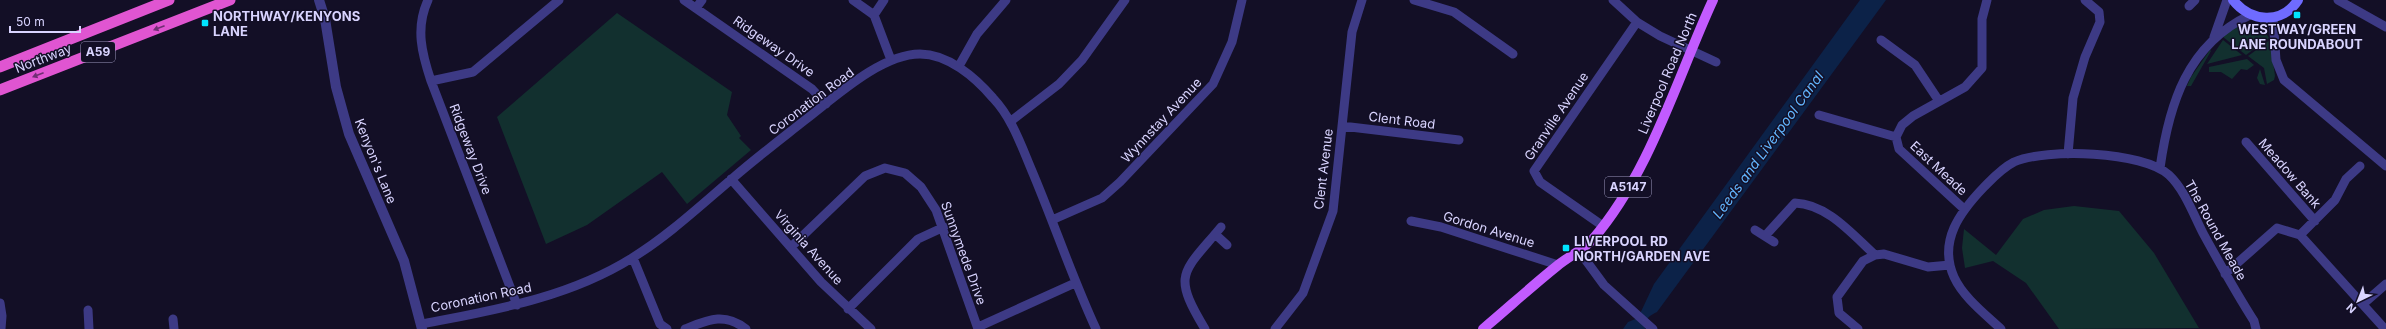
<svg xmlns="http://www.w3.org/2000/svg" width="2386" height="329" font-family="Inter,sans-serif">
	<rect width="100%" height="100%" fill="#130f26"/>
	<path fill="#12302f" d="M617,13L732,92L727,115L741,136L739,138L751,150L687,204L662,172L587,225L546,244L497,117Z
		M2245,23L2261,26L2269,38L2246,55L2223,37L2227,31Z
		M2223,40L2242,55L2207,64Z
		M2270,40L2275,76L2274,80L2267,84L2264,68L2248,56Z
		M2210,50L2211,51L2191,86H2187L2191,77Z
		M2247,59L2254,65L2247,70L2241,69L2232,79L2221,72H2209V67Z
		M2260,69L2265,85L2260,84L2257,78Z
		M2074,206L2119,211L2154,253L2199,328L2059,329L2026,283L1993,261L1965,268L1962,248L1964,229L1996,255L2023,219L2044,210Z"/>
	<path fill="#0c2248" d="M1860,0H1886L1657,312C1649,316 1644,319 1645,329H1623L1628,322L1638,318L1654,284Z"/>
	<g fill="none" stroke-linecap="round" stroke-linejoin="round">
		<path stroke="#3d3a85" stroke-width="9" d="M428,0C415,28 422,54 431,81L517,305
			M684,0L812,89L826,104
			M853,0L874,15L891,60
			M1414,0L1454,12L1513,54
			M1613,0L1637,22L1660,36L1716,62
			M2338,0L2386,27
			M2189,6L2195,0
			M696,8L702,0
			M874,15L884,0
			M2273,18L2276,60L2284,80L2386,166
			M2214,37L2227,0
			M1881,40L1915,65L1939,101
			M959,66L977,34L1006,0
			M431,81L473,72L559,0
			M1819,115L1896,137
			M1011,121L1059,84L1082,60L1125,0
			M1342,126L1459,140
			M2246,142L2315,221
			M2068,154L2073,98L2085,57L2100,22L2099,12L2085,0
			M2160,168C2169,104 2187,45 2250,15
			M731,179L821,282L871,329
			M1963,208L1899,149L1896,137L1902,125L1913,116L1965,87L1982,68V19L1987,0
			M1052,220L1102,198L1120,182L1213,84L1232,42L1242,0
			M1411,221L1441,227L1558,265
			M1603,226L1540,182L1534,171L1637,22
			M1755,230L1774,242
			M1215,234L1227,245
			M2300,235L2335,200L2346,179L2360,166
			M1765,236L1795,203C1827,204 1852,234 1875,255
			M791,247L865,176L885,168L905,173L921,187L936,210L978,329
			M1579,251L1604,285L1653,329
			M633,258L660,324L667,329
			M2225,274L2277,228L2300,235L2385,329
			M0,303L2,316L1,329
			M2363,304L2386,284
			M848,309L918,239L944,227
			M88,310L89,329
			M173,319L174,329
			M422,324C494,310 568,298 632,258C668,236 701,205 733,178C756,158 781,139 805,120C835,97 881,54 920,54C948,54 975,77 993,98C1012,118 1021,145 1032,171C1054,223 1072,277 1096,329
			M978,327L1075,283
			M685,329C708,320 724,312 746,329
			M1205,329C1171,273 1183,273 1221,227
			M1275,329L1303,293L1333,211L1352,32L1362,0
			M1858,329L1839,313L1837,297L1863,261L1875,255L1884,254L1928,267L1950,265
			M2001,329C1985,314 1963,297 1954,277C1938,241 1960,212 1984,187C1993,178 2002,168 2014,162C2046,148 2143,151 2169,175C2185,190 2194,216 2204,235C2220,264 2236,293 2254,321L2256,329"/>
		<path stroke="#3d3a85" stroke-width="10" d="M319,0L325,19L336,87L349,134L404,261L422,329"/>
		<path stroke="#6f6bff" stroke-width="10" d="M2233,0C2250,22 2282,25 2298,0"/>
		<path stroke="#c25bff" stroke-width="10" d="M1483,329C1508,308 1532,286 1557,266C1569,256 1583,250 1593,239C1650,173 1677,78 1713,0"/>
		<path stroke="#e055d1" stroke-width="11" d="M0,67L169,0
			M0,90L230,0"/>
	</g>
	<defs><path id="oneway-solid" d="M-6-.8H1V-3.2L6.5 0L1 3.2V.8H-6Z"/></defs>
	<g fill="#6f2e73">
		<use href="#oneway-solid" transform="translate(159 28) rotate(159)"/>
		<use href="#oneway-solid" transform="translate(38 75) rotate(159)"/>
	</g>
	<g fill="#00e5ff" stroke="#130f26" stroke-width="1.5">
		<rect x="2293" y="11" width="8" height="8" rx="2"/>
		<rect x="201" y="19" width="8" height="8" rx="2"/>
		<rect x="1562" y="244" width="8" height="8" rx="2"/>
	</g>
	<g text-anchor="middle" stroke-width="3" stroke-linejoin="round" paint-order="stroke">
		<g fill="#130f26" stroke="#9e99be" stroke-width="1">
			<rect x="81" y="42" width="34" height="20" rx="3"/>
			<rect x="1605" y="177" width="46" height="20" rx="3"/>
		</g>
		<g font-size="12" font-weight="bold" fill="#d9d4ff">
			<text x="98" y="56">A59</text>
			<text x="1628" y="191">A5147</text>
		</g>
		<g font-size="13" font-weight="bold" fill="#d9d4ff" stroke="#130f26" text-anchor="start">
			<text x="213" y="21">NORTHWAY/KENYONS<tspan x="213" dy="15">LANE</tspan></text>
			<text x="2297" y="34" text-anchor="middle">WESTWAY/GREEN<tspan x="2297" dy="15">LANE ROUNDABOUT</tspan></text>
			<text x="1574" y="246">LIVERPOOL RD<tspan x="1574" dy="15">NORTH/GARDEN AVE</tspan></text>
		</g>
		<g font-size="13" fill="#d9d4ff" stroke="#130f26">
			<text transform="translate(774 46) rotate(35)" y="5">Ridgeway Drive</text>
			<text transform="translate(43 58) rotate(-21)" y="5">Northway</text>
			<text transform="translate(1667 73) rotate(-67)" y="5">Liverpool Road North</text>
			<text transform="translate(811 101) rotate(-37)" y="5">Coronation Road</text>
			<text transform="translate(1556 116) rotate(-56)" y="5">Granville Avenue</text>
			<text transform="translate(1161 120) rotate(-47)" y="5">Wynnstay Avenue</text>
			<text transform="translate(1402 120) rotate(7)" y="5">Clent Road</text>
			<text transform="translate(471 149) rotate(69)" y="5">Ridgeway Drive</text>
			<text transform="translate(376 161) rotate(68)" y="5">Kenyon's Lane</text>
			<text transform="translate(1939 168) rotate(43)" y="5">East Meade</text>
			<text transform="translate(1323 169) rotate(-83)" y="5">Clent Avenue</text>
			<text transform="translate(2290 173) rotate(49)" y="5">Meadow Bank</text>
			<text transform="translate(1489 229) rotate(17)" y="5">Gordon Avenue</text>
			<text transform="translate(2216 230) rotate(61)" y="5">The Round Meade</text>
			<text transform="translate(809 247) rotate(48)" y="5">Virginia Avenue</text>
			<text transform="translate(964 253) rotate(70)" y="5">Sunnymede Drive</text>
			<text transform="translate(481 297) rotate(-12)" y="5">Coronation Road</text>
		</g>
		<g font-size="14" font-style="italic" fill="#62b6ff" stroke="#130f26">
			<text transform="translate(1768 145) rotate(-54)" y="5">Leeds and Liverpool Canal</text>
		</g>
	</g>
	<g transform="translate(2358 301) rotate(223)" stroke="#130f26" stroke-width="3" paint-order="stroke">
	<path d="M0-3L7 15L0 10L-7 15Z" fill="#d9d4ff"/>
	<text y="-6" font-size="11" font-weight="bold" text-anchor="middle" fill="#d9d4ff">N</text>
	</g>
	<path d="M10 26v6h70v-6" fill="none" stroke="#d9d4ff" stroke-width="2"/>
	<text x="16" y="26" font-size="12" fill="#d9d4ff" stroke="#130f26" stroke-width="3" paint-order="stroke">50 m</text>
</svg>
